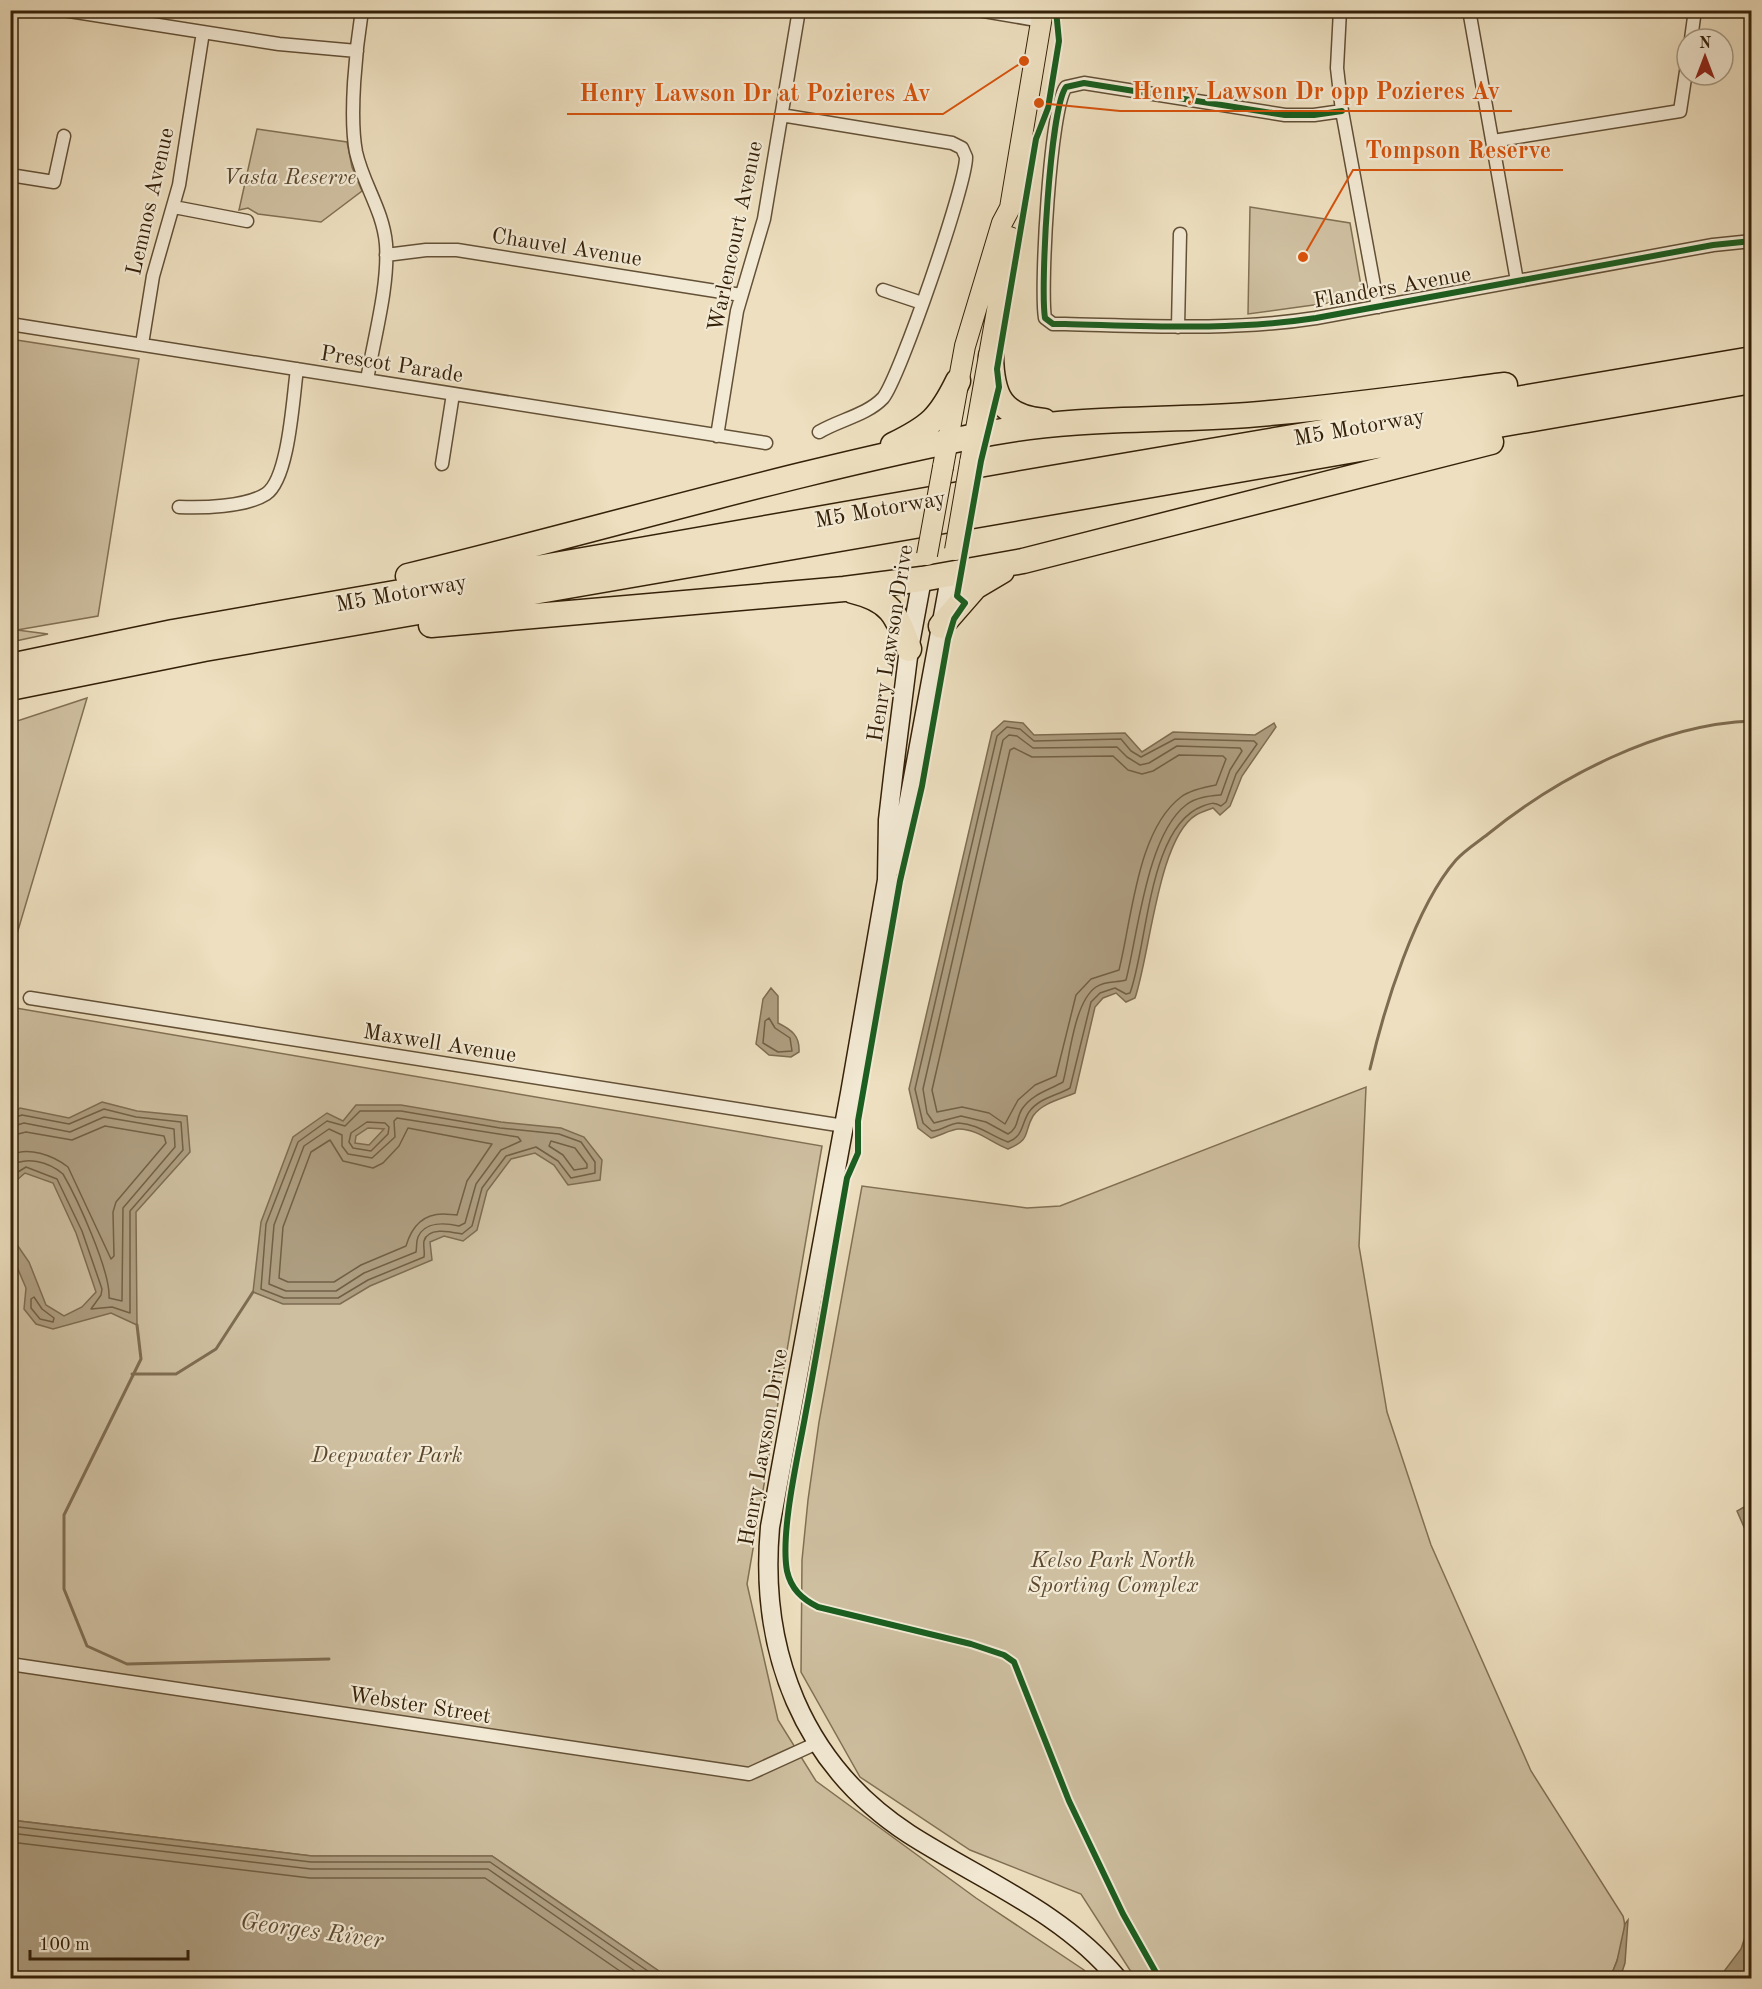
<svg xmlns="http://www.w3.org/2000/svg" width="1762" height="1989" font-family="'Old Standard TT',serif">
	<rect width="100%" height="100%" fill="#eddfbf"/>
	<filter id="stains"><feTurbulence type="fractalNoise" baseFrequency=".00333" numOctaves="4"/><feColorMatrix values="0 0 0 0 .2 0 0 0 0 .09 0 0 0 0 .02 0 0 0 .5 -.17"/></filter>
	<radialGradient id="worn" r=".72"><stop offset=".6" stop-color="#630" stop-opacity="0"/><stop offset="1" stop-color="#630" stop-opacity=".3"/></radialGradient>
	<path fill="#cebfa0" stroke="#827054" stroke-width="1.5" d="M257,129L347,142L352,167L362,191L321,222L258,214L248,208L239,210Z
		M1250,207L1350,223L1362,291L1357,299L1248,314Z
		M10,339L139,359L98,616L17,630L48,634L11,642Z
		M87,698L11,954V723Z
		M10,1007L822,1146L747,1584L778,1720L816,1781L976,1898L1084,1970L1090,1978H669L492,1856H312L11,1820Z
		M1366,1087L1359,1246L1387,1412L1431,1545L1531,1771L1623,1916C1629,1935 1617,1961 1610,1978H1135L1081,1894L970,1850L860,1777L801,1672L802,1560L808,1500L819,1422L862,1186L1027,1208L1060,1206Z"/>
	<path fill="#ae9e81" stroke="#7e6c51" stroke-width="1.5" fill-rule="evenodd" d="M1004,721L1023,723L1034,735L1125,733L1142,752L1173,732L1255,735L1274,723L1276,727L1242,776L1230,806L1220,815L1213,808C1208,810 1201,812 1196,815C1158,838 1150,955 1135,998L1126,1002L1116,993L1103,998L1095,1007L1075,1093C1061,1099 1042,1103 1033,1116C1023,1133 1032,1139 1008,1149C992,1143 977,1129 959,1129C951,1129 940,1136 931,1138L918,1128L909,1089L992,732Z
		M771,988L778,996V1023C792,1030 800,1036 799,1052L791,1057L769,1055L756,1044L763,999Z
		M102,1102L137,1111L187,1116L190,1152L136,1212L137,1325L111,1313L53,1329L36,1324L24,1309L26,1288L11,1253V1236L29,1262L46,1305L64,1316L82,1307L96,1292L76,1233L53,1183L25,1173L11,1185V1115L20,1108L69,1118Z
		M356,1105H401L501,1122L561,1128L584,1137L602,1160L600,1180L568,1185L554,1165L535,1153L511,1159L487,1191L477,1230L463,1241L444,1236L430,1242L432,1260L370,1286L340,1304H283L253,1292L261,1222L293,1137L327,1113L343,1121ZM368,1128L384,1129L369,1145L355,1143L356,1136Z
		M1751,1503V1532L1747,1534L1737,1511Z
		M10,1820L312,1856H492L669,1978H11Z
		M1751,1919V1967L1739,1978H1719L1741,1949Z
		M1628,1920L1625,1963L1620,1978H1610L1617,1961L1625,1924Z"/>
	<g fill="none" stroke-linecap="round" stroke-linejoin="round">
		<path stroke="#726045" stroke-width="1.5" d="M1007,727L1020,729L1034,741L1121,739L1131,751L1141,757L1175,739L1254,741L1257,744L1236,774L1226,802L1221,806C1214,802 1211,803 1203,806C1148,826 1148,944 1130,993L1126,994L1115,988L1100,993L1091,1002L1070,1088C1056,1096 1039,1098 1029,1112C1021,1124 1024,1136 1008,1142C991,1136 978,1124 959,1123C950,1123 941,1131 932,1131L923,1123L915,1089L997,736Z
			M1009,735L1017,736L1033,748L1117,747L1127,757L1140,765L1149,763L1177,746L1240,748L1242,751L1230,770L1221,795C1210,796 1196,797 1186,805C1147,835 1138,933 1126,980C1117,983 1106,980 1096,987C1074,1002 1070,1057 1063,1082C1049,1090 1032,1094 1022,1109C1016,1118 1019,1128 1008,1134L986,1122L961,1116L934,1123L927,1113L923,1089L1003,740Z
			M1014,748L1032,757L1113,756L1128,770L1142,774L1153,771L1179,755L1223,756L1226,759L1216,785C1205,787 1190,790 1181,797C1137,830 1132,919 1119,970L1091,979L1076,995L1056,1076L1035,1085L1018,1100L1005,1124L989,1113L962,1107L937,1112L932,1090L1010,750Z
			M769,1018L775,1028L790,1038L792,1051L778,1052L763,1043L765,1021Z
			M360,1111H401L500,1128L559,1134L581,1142L595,1162V1173L571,1178L558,1161L536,1147L506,1156L482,1188L472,1226L462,1234C452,1232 428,1226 424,1241C423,1246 425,1252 424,1257L368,1280L338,1298H284L261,1289L266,1224L298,1142L327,1121L345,1126Z
			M397,1118L518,1137L521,1141L501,1150L476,1184L465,1223L459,1226C446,1223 425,1221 418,1237C416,1242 417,1247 416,1252L364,1273L336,1291H286L269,1284L274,1225L304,1146L329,1129L342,1135V1146L348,1154L372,1158L395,1137L394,1121Z
			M10,1119L22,1115L69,1124L104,1109L136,1117L181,1122L183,1150L130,1211V1313L112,1307L91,1309L101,1295L102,1289L82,1231L57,1179L26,1167L10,1177
			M367,1122L385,1123L389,1127L388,1134L371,1151L353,1148L349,1142L351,1133Z
			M10,1127L24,1123L70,1132L104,1117L174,1129L175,1147L123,1208L122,1301L109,1298C111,1272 77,1198 63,1174C49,1162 25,1155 10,1167
			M408,1128L492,1144L467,1181L457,1215C453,1215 448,1214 443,1214C422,1214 411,1229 406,1246L361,1265L334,1282H288L279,1278L283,1227L311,1152L330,1140L343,1161L373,1168L383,1163L399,1146Z
			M10,1136L26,1132L72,1140L105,1126L164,1136L166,1143L116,1202L113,1212L114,1256L111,1259L68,1167C54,1156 27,1145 10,1156
			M551,1141L575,1148L587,1164V1168L574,1170L563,1155L549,1146Z
			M34,1297L42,1309L54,1318L53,1322L40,1319L31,1308V1299Z
			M10,1826L311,1862H490L658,1978
			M10,1833L311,1869H488L645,1978
			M10,1842L310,1878H485L630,1978"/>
		<path stroke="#7e6c51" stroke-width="3" d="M1370,1069C1384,1008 1415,907 1456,860C1465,850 1478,842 1488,834C1558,777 1660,724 1752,721
			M137,1325L141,1359L64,1515V1589L87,1646L127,1664L329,1659
			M132,1374H176L216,1349L253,1292"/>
		<defs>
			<path id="minor" d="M63,10L279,44L357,51
				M362,10C356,48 349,116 356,152C363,184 383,210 386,244C389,286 374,338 367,380
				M978,10L1042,21
				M1340,10L1337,68L1342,111L1378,307
				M1469,10L1517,281
				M1691,39L1695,10
				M1342,111L1314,115H1285L1084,83L1066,87C1050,108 1040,288 1045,318L1053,324H1065C1149,326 1232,331 1316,318L1713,245L1752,241
				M781,115L952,143L962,148L966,157C967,183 899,379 883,398C867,415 839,420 819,432
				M1493,141L1680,111L1687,65
				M10,175L54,182L64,136
				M174,207L247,221
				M386,255L426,250H457L741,295
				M883,290L922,303
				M10,324L766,443
				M1178,327L1180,234
				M142,344L153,276L179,185L203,32
				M717,436L737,311L764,219L799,10
				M442,464L453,394
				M179,507C202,508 246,507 266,494C289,479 293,397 297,369
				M30,998L844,1126
				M10,1664L749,1774L817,1743"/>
			<path id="secondary" d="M922,579L909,649L894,768L888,820L887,880L850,1093L770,1527C759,1651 802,1764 909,1834C979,1879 1063,1912 1117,1978
				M892,867L901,843L951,573"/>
			<path id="primary" d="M970,463L1010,237
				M943,467L965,346L1002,223L1010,208L1043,10"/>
			<path id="motorway" d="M991,356C992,396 1001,417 1044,421
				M893,445C930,427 940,418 958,381
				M408,576C603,529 794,471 991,433C1076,417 1162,421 1248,415C1334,408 1419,396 1505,385
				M853,591C890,600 897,614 909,649
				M431,625L844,589L922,579L1023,561L1491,442
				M941,626L975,587L1002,571
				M10,666L173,632L1046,479L1752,359
				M10,688L204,649L1752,381"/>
		</defs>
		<use href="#minor" stroke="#635036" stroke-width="15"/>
		<use href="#secondary" stroke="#352109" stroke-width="21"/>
		<use href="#primary" stroke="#352109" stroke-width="22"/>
		<use href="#motorway" stroke="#352109" stroke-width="27"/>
		<use href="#minor" stroke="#f3ead5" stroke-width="12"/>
		<use href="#secondary" stroke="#f3ead5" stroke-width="18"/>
		<use href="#primary" stroke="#eddfbf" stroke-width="20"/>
		<use href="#motorway" stroke="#eddfbf" stroke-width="24"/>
		<defs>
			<path id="primary-bridge" d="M955,550L970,463
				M927,555L943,467"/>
		</defs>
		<use href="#primary-bridge" stroke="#352109" stroke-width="22" stroke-linecap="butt"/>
		<use href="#primary-bridge" stroke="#eddfbf" stroke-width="20"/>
		<defs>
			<path id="cycleway" d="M1056,10L1059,41L1048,108L1036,139L997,369L999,387L981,461L957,596L965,603L954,619L948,639L922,786L900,881L858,1121V1153L847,1178C833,1257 820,1337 805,1417C798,1456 780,1533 787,1571C791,1589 802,1599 818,1607L971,1644L1004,1655L1014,1662L1069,1801L1123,1914L1159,1978
				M1342,111L1314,115H1285L1084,83L1066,87C1050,108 1040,288 1045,318L1053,324H1065C1149,326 1232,331 1316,318L1713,245L1752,241"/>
		</defs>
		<use href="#cycleway" stroke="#f3ead5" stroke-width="10"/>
		<use href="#cycleway" stroke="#1b5e20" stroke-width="6"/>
	</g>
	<g text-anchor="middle" stroke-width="4.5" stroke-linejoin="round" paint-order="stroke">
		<g font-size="22" font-style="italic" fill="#5b482f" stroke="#f3ead5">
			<text x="290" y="184">Vasta Reserve</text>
			<text x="387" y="1462">Deepwater Park</text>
			<text x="1113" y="1567">Kelso Park North<tspan x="1113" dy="25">Sporting Complex</tspan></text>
		</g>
		<g font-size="22" fill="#352109" stroke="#f3ead5">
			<text transform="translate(149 201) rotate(-77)" y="8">Lemnos Avenue</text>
			<text transform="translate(734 236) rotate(-78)" y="8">Warlencourt Avenue</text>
			<text transform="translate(567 246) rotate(9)" y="8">Chauvel Avenue</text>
			<text transform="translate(1392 286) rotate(-10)" y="8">Flanders Avenue</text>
			<text transform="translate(392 363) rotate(9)" y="8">Prescot Parade</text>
			<text transform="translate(1359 426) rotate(-10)" y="8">M5 Motorway</text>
			<text transform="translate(880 508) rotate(-10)" y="8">M5 Motorway</text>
			<text transform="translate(401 592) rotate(-10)" y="8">M5 Motorway</text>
			<text transform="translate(889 643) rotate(-81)" y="8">Henry Lawson Drive</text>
			<text transform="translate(440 1042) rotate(9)" y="8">Maxwell Avenue</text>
			<text transform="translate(762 1447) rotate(-80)" y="8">Henry Lawson Drive</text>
			<text transform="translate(420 1704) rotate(9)" y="8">Webster Street</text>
		</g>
		<g font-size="24" font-style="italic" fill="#5f4d33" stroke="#f3ead5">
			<text transform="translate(312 1930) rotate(8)" y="8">Georges River</text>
		</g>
	</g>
	<path fill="none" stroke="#d6530c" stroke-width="2" d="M1039 103L1120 111H1512M1024 61L943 114H567M1303 257L1353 170H1563"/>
	<g fill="#d6530c" stroke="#f3ead5" stroke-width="2">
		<circle cx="1039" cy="103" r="6"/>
		<circle cx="1024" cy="61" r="6"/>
		<circle cx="1303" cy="257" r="6"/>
	</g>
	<g font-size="24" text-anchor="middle" font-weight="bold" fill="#d6530c" stroke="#f3ead5" stroke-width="4.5" stroke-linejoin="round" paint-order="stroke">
		<text x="1316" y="99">Henry Lawson Dr opp Pozieres Av</text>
		<text x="755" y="101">Henry Lawson Dr at Pozieres Av</text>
		<text x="1458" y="158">Tompson Reserve</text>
	</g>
	<rect width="1762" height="1989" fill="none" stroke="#eddfbf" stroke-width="36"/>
	<rect x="12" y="12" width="1738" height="1965" fill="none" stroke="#352109" stroke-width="3"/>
	<rect x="18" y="18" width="1726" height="1953" fill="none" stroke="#352109" stroke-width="1.5"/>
	<g transform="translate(1705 57)"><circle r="28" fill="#f3ead5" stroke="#a79a83" stroke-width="1.5"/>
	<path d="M0-4.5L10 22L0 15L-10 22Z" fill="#8f2418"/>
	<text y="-9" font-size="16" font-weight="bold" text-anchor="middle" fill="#352109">N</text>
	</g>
	<path d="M30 1950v9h158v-9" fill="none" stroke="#352109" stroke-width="3"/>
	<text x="39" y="1950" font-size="18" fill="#352109" stroke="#f3ead5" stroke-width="4.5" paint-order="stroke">100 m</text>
	<rect width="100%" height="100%" filter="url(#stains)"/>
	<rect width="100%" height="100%" fill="url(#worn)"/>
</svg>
